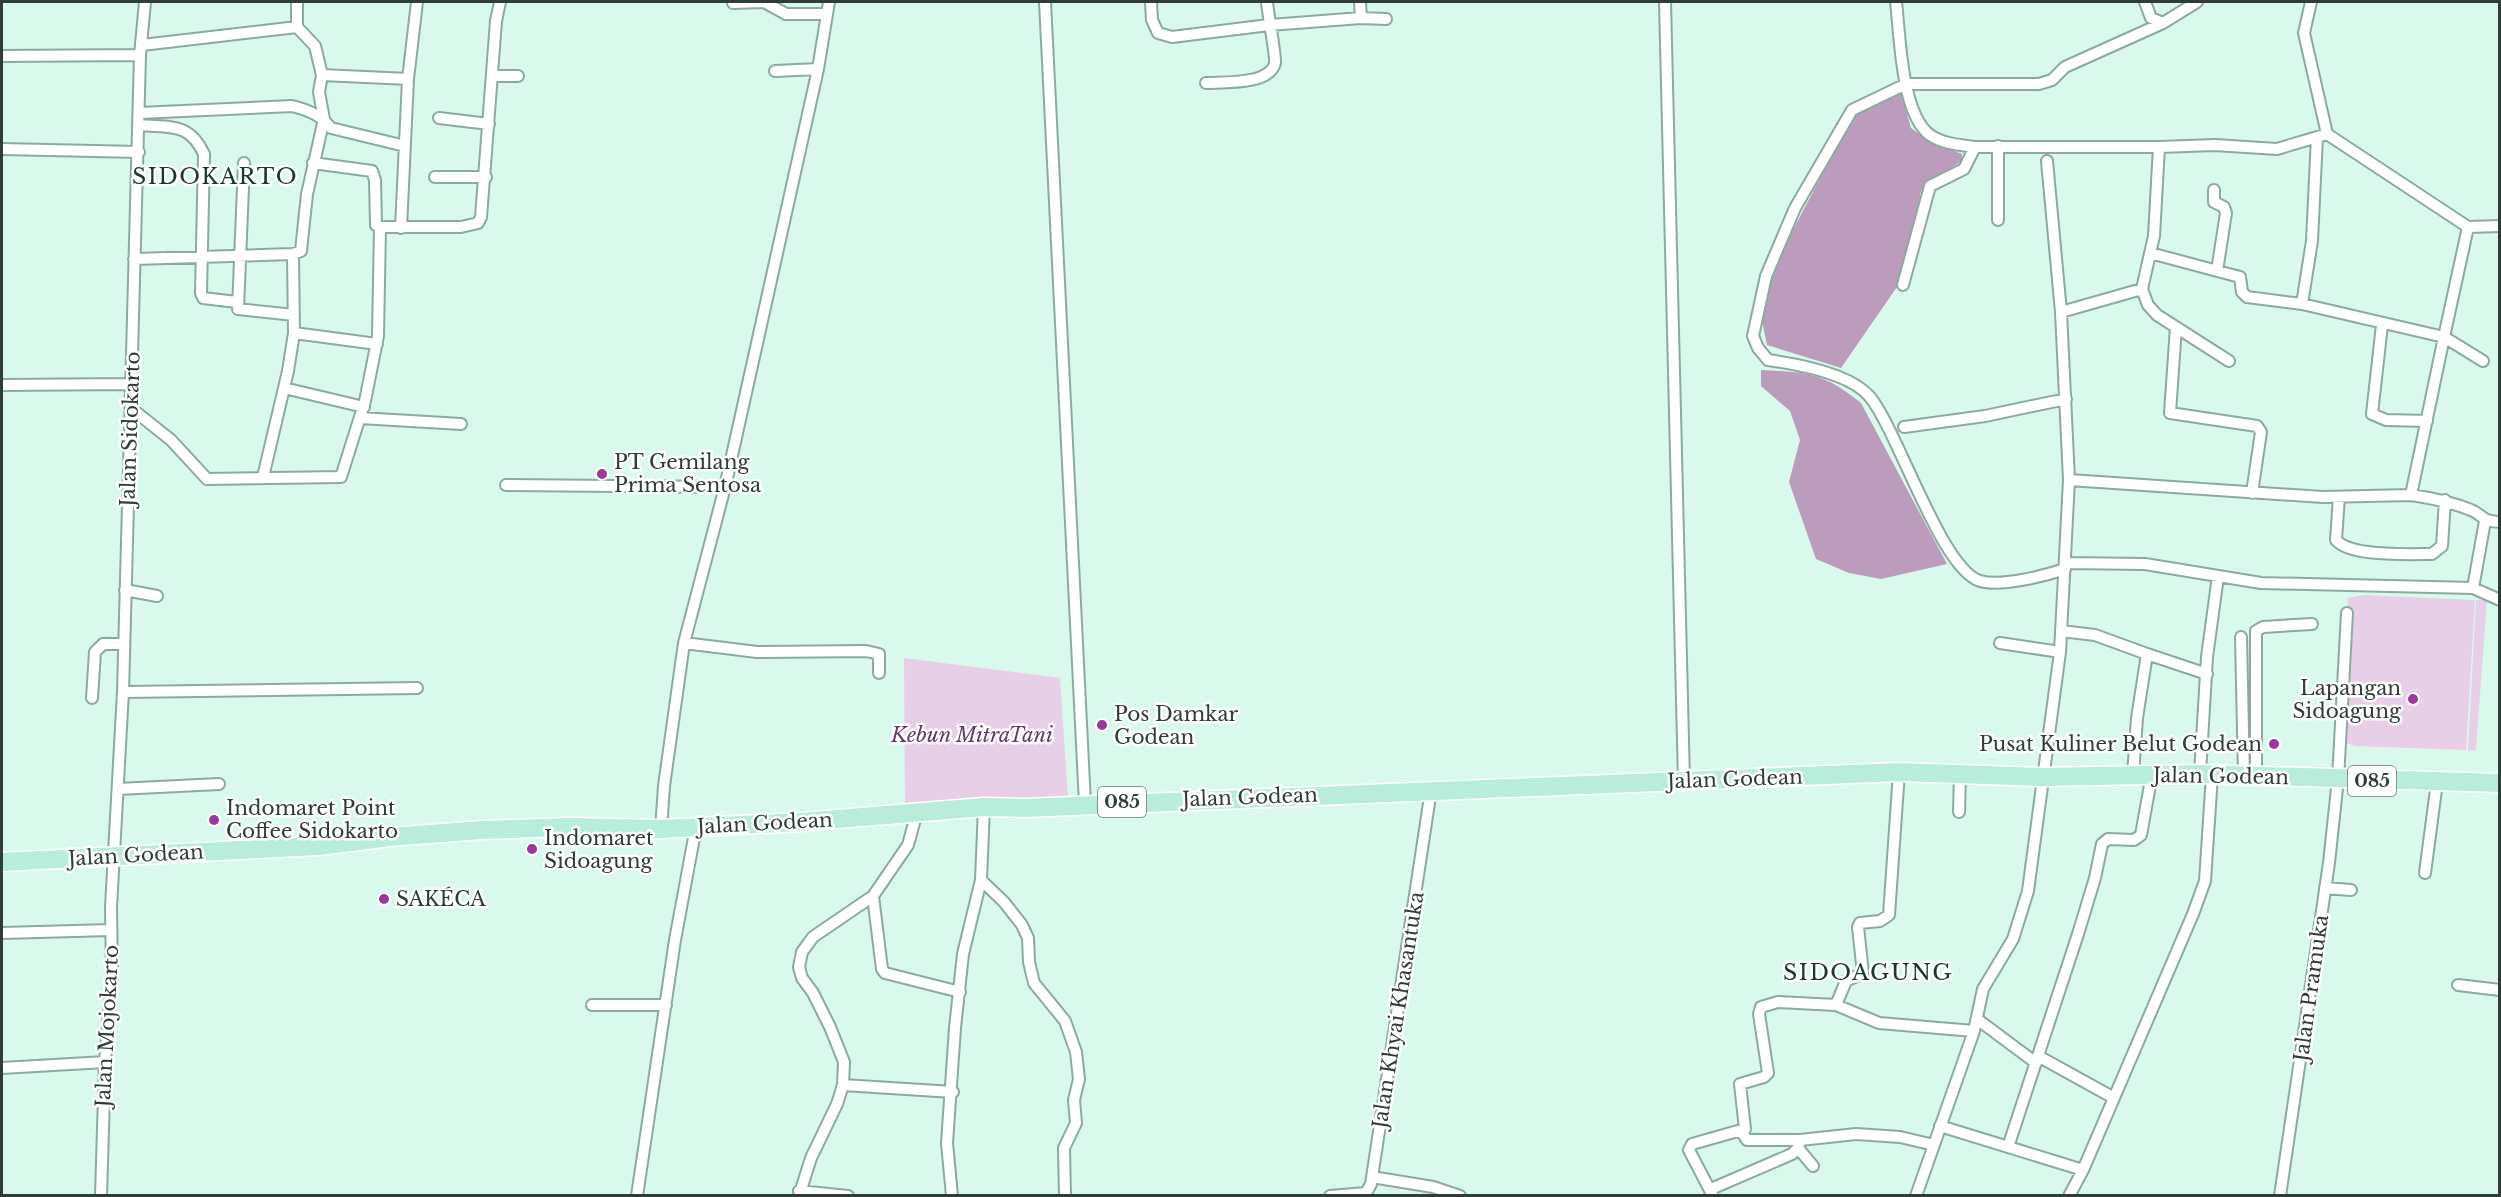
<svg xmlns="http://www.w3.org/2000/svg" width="2501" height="1197" font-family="'Libre Baskerville',serif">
	<rect width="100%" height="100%" fill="#d9f9ed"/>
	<path fill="#e8cfe8" d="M2363,595L2475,600L2466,750L2355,746L2340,741L2348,598Z
		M2476,600H2487L2476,750L2468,751Z
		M904,658L1060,678L1068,798L905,805Z"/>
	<path fill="#bc9cbc" d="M1901,91L1911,128L1929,141L1962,154V161L1935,178L1921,191L1909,257L1899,284L1841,368L1767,345L1762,321L1775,264L1855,112Z
		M1761,370C1807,372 1824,373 1861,403L1947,564L1881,579L1849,573L1816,559L1789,482L1800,440L1790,411L1761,386Z"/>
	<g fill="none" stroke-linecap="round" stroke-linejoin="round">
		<defs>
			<path id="minor" d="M1045,2L1085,804
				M1151,2L1152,20L1158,33L1172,37L1269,25L1361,18L1360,2
				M1665,2L1684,782
				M1896,2C1900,35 1901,114 1930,135C1943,144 1960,145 1975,147H2159L2154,236L2142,289L2148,305L2157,315L2229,361
				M2145,2L2151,18L2163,23
				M2311,2L2304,33L2327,134L2468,227L2444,337L2483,361
				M733,3L764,2L786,14H825
				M1361,18L1386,19
				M142,45L297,27
				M2,56L140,55
				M775,71L818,69
				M322,75L408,79
				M492,76H518
				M1206,83C1224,82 1270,85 1275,63C1276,56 1268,14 1267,2
				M139,113L292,106C308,110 321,115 331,128L405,146
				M439,118L489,124
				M139,125C171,128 189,122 204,154L201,293L203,298L237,302
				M2317,137L2312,241L2302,304L2444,337L2411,495C2432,498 2451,502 2471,510C2485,516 2480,521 2500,522
				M2159,147L2215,145L2277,149L2324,135
				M2,149L139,152
				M2047,161L2061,312L2069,480L2323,497L2411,495
				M244,163L238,309L294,315
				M313,163L372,171L375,180L376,225L380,227H461L478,223L481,217L496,21L500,2
				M435,177H486
				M2214,190V202L2224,207L2226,213L2217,271
				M1998,220V146
				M2468,227L2500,226
				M401,228L408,79L417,2
				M2150,253L2240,277L2242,292L2247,297L2302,304
				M293,254L294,333L377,344
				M134,259L293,254L301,251L307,194L324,119L319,92L322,75L315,46L297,27V2
				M1903,285L1930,186L1964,169L1975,147
				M2061,312L2142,289
				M2382,325L2372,414L2386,420L2427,421
				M2176,327L2170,413L2257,426L2261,432L2252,493
				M2,385L132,384
				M284,388L364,407
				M132,409L171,440L207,479L341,477L365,401L378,336L380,227
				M360,418L461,424
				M1904,427L1985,416L2066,399
				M263,477L288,371L294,333
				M506,485L725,487L684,643L664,786L661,829
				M725,487L818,69L829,2
				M2339,497L2336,540C2350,557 2410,554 2432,554L2442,546L2445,500
				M2066,563L2145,564L2261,583L2473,588L2500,600
				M2065,569C2044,576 2001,587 1980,581C1941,569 1898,431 1870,397C1850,373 1797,364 1768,360L1758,348L1753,336L1766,276L1795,208L1852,110L1906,84H2039L2052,80L2065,67L2163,23L2197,2
				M2473,588L2485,521
				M125,590L157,596
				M2061,631L2095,635L2147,654L2137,718L2133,775
				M2241,637L2244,776
				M684,643L757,652L866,651L879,654V673
				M2000,643L2060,652
				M2147,654L2207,674
				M123,692L417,688
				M92,698L95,652L103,644H124
				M2200,774L2207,657L2218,576
				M2256,776V631L2263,627L2312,624
				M118,789L219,784
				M984,807L981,880L1004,902L1022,925L1028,938L1029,962L1034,983L1065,1021L1076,1052L1079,1079L1074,1100L1076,1123L1064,1148L1065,1196
				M1959,812L1960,774
				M2425,873L2437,782
				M2325,888L2351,890
				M873,896L882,969L885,973L960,992
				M2,933L111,930
				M2458,985L2500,990
				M592,1005H666
				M1836,1005L1846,981L1863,973L1858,927L1860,923L1880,921L1889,915L1899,772
				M1977,1019L2036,1063
				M2038,1056L2114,1098
				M2,1068L105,1062
				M843,1085L953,1092
				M1940,1126L2083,1170
				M1741,1131L1747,1140H1800
				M2008,1147L2078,934L2095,878L2102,844L2108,839L2134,840L2141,835L2152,774
				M1798,1148L1813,1166
				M1372,1177L1433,1187L1460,1196
				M1711,1189L1792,1154L1798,1148L1800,1140L1856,1134L1900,1137L1934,1145
				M799,1191L848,1196
				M101,1196L105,1062L112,975L111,907L123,692L140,55L145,2
				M637,1196L675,940L696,827
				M799,1196L811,1158L837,1104L843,1085L844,1062L830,1027L813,993L802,978L799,967L802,952L813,937L873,896L908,845L917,812
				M952,1196L947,1143L955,1028L963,954L981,880
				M1330,1196L1366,1193L1371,1184L1431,790
				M1713,1196L1689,1150L1692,1144L1745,1129L1740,1084L1764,1077L1768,1073L1759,1014L1761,1007L1778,1002L1836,1005L1879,1023L1974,1031
				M1916,1196L1974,1031L1983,989L2013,939L2028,891L2060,652L2069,480
				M2069,1196L2083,1170L2193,914L2205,881L2212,775
				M2280,1196L2329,863L2338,779L2347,613"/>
			<path id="primary" d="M2,862L319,846L390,837L482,830L569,827L661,829L801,822L984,807L1025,808L1899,772L2042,777L2200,774L2500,783"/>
		</defs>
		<use href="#minor" stroke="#8caa9f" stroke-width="14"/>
		<use href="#primary" stroke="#fff" stroke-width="21"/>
		<use href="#minor" stroke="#fff" stroke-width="10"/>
		<use href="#primary" stroke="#b8ecdb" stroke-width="18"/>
	</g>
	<g fill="#9a389f" stroke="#fefefe" stroke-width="2">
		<circle cx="602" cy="474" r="6"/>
		<circle cx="2413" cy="699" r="6"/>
		<circle cx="1102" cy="725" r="6"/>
		<circle cx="2274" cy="744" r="6"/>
		<circle cx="214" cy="820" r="6"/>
		<circle cx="532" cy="849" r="6"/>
		<circle cx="384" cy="899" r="6"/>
	</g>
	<g text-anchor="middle" stroke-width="5" stroke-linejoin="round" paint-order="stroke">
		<g fill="#fefefe" stroke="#6d7673" stroke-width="1.5">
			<rect x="2348" y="766" width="48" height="30" rx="4.5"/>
			<rect x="1098" y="787" width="48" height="30" rx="4.5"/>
		</g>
		<g font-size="18" font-weight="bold" fill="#2f3c37">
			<text x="2372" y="787">085</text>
			<text x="1122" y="808">085</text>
		</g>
		<g font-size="20" fill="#2f3c37" stroke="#fefefe">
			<text transform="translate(130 429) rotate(-88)" y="7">Jalan Sidokarto</text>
			<text transform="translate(2221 776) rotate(1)" y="7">Jalan Godean</text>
			<text transform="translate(1735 779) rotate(-2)" y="7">Jalan Godean</text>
			<text transform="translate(1250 797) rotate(-2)" y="7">Jalan Godean</text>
			<text transform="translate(765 823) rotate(-3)" y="7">Jalan Godean</text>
			<text transform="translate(136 855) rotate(-3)" y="7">Jalan Godean</text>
			<text transform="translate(2311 988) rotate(-82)" y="7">Jalan Pramuka</text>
			<text transform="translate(1398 1010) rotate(-81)" y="7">Jalan Khyai Khasantuka</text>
			<text transform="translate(107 1026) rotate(-87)" y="7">Jalan Mojokarto</text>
		</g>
		<g font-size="20" fill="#2f3c37" stroke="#fefefe" text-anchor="start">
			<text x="614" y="469">PT Gemilang<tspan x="614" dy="23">Prima Sentosa</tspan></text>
			<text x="2401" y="695" text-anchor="end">Lapangan<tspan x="2401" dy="23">Sidoagung</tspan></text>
			<text x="1114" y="721">Pos Damkar<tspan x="1114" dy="23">Godean</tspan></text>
			<text x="2262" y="751" text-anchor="end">Pusat Kuliner Belut Godean</text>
			<text x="226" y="815">Indomaret Point<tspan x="226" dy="23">Coffee Sidokarto</tspan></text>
			<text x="544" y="845">Indomaret<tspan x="544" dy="23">Sidoagung</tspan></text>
			<text x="396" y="906">SAKÉCA</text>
		</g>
		<g font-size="20" font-style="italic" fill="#653a66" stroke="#fefefe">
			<text x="972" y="742">Kebun MitraTani</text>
		</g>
		<g font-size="22" letter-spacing="1.5" fill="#1b372e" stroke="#fefefe">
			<text x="215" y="184">SIDOKARTO</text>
			<text x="1868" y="980">SIDOAGUNG</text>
		</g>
	</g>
	<rect width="2501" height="1197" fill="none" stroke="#2f3c37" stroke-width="6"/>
</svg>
